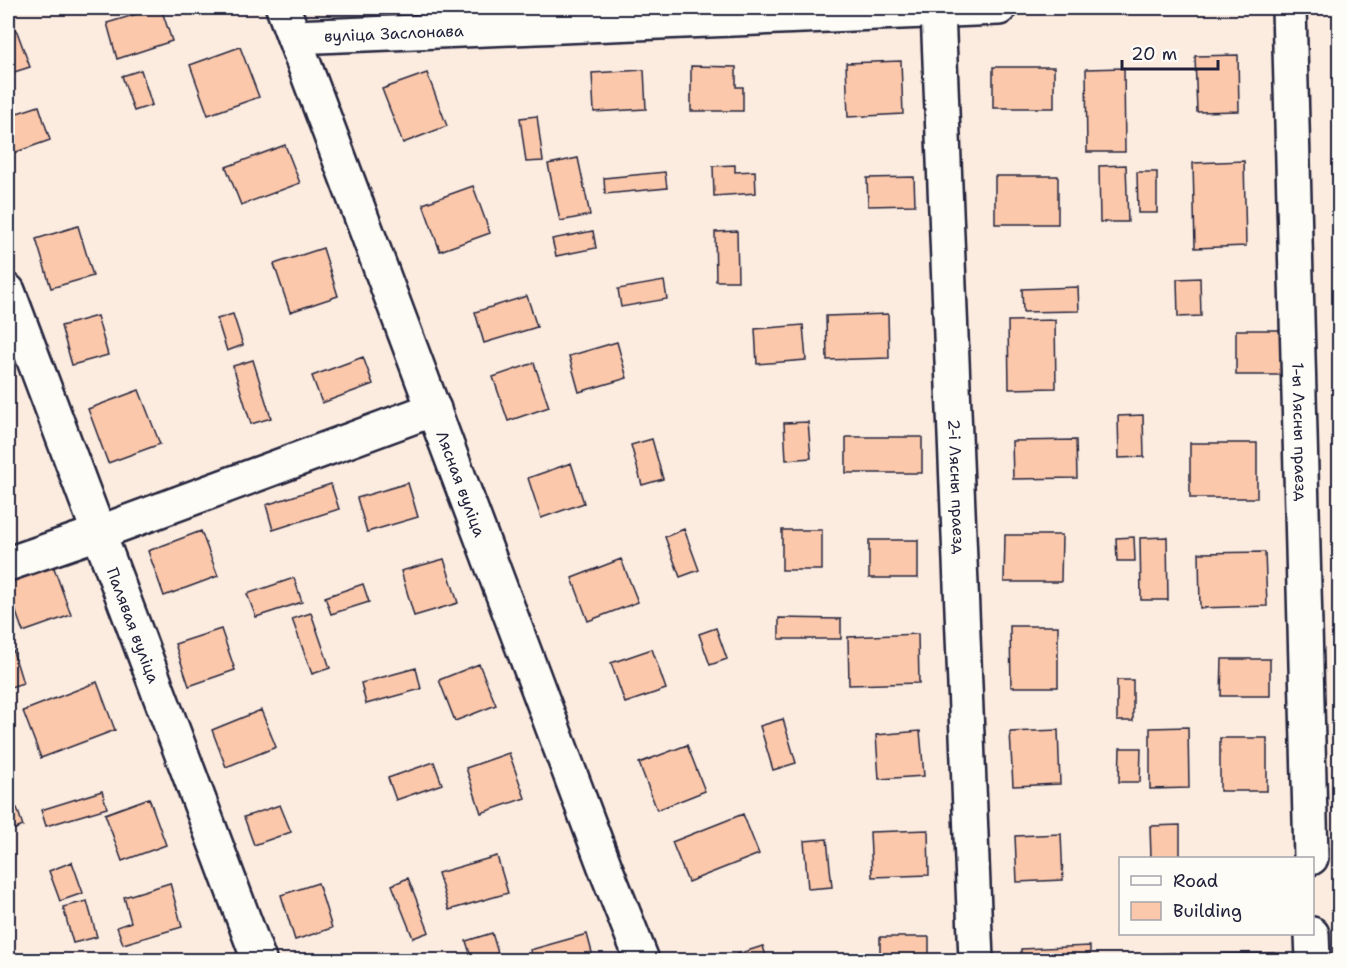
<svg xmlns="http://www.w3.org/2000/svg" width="1347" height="968" font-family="'Shantell Sans',sans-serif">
	<rect width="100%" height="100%" fill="#fcece0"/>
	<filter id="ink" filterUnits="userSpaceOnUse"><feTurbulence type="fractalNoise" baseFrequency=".0167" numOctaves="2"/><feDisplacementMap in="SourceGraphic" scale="12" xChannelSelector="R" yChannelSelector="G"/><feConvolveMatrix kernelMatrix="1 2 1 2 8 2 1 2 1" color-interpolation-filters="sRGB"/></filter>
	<g filter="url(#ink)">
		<path fill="#fbc8ab" stroke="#22223b" stroke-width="1.5" d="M157,8H161L172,41L117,59L107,23Z
			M16,29L30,67L8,74V32Z
			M240,47L259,97L208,115L190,65Z
			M1336,53H1340V99L1337,100Z
			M1238,55L1239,111L1197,112L1195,56Z
			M901,61L903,114L848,117L846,63Z
			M691,66L736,67V87H743V111H691Z
			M993,67H1054V108H993Z
			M1124,68L1125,152H1087L1086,69Z
			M141,70L152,105L134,111L122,76Z
			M644,70L646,109L594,112L592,73Z
			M427,73L447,126L403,143L382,89Z
			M39,106L50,140L8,155V116Z
			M537,116L543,161L526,162L520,118Z
			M285,145L300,183L241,205L226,167Z
			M578,158L590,215L560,221L548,164Z
			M1244,161L1246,246L1195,248L1193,163Z
			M735,165V172L755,171L756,193L714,196L713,166Z
			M1126,165L1128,222H1100L1099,166Z
			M665,172L667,188L605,194L604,178Z
			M1137,172H1157V213H1138Z
			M995,176H1058V224H995Z
			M914,177L915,205L868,206L867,178Z
			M473,186L490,233L440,251L423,204Z
			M78,226L93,276L51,288L36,239Z
			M593,231L596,248L556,256L552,239Z
			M737,231L738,281H716L715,232Z
			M323,248L338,296L290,312L274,264Z
			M1200,278L1201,316L1178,317L1177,279Z
			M664,281L667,299L621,307L618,289Z
			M1078,287L1079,311L1023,312L1022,289Z
			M527,296L537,327L484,343L475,312Z
			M233,314L243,345L227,351L217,319Z
			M888,314L889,358L827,360L826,316Z
			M97,316L108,355L72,365L61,326Z
			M1055,320L1056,388L1009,389L1008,321Z
			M803,325L806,360L757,364L755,329Z
			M1236,330H1288V375H1236Z
			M617,342L627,378L579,392L569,356Z
			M363,357L373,384L322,403L312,376Z
			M253,360L271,418L251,424L233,366Z
			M534,363L549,407L508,421L493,377Z
			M139,390L160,444L108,463L88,409Z
			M1143,415L1144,457L1119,458L1118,416Z
			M808,422L811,458L786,460L784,423Z
			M846,437H922V473H846Z
			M652,439L663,479L642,485L631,445Z
			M1076,440L1077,478L1013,479L1012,441Z
			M1190,443H1257V498H1190Z
			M571,463L584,503L541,518L528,478Z
			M408,483L418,517L367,532L357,498Z
			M331,484L339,509L273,530L266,505Z
			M684,529L699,570L680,577L665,537Z
			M782,530H822V570H782Z
			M201,531L218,576L164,596L148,551Z
			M1005,535H1062L1061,582H1004Z
			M1134,537L1135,561H1117L1116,538Z
			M1167,537L1168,600H1141L1140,538Z
			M869,540H918V578H869Z
			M1265,552L1267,606L1200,608L1199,553Z
			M50,557L71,615L23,632L8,589V572Z
			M444,559L458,603L414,616L401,571Z
			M621,559L638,602L588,621L572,578Z
			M294,578L302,602L256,617L247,594Z
			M363,584L369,602L331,614L325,597Z
			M311,613L330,668L312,674L292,619Z
			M779,618L841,619V639H779Z
			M1010,626H1058V687H1011Z
			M716,628L727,659L710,665L699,634Z
			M221,629L235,670L189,686L175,644Z
			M918,634L919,683L849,685L848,637Z
			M652,649L666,689L625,703L611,663Z
			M13,651L23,683L8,688V653Z
			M1222,659H1270V696H1221Z
			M479,664L496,705L455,721L439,680Z
			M416,668L421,689L366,704L361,683Z
			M1117,680H1133V721H1117Z
			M97,682L115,730L41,758L23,711Z
			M261,710L276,747L226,767L212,730Z
			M783,719L796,763L773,770L760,726Z
			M1188,727L1189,788L1150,789V728Z
			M1058,730L1060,784L1013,786L1010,732Z
			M920,731L924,776L879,779L876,735Z
			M1220,738H1267V791H1220Z
			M687,745L705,791L657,810L639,763Z
			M1120,748H1141L1140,782H1119Z
			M509,753L525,798L481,813L466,768Z
			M434,762L442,784L396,800L388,778Z
			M102,791L107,808L46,826L41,810Z
			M149,798L166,845L122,861L105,814Z
			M280,805L291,832L254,845L244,817Z
			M17,808L23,826L8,832V812Z
			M743,814L759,854L688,882L672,842Z
			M1180,825V858H1151L1150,826Z
			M928,830L929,875L872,877L870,832Z
			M1061,834L1063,880L1017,882L1015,836Z
			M827,839L832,887L808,889L804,841Z
			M497,856L508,893L449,910L438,873Z
			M72,862L83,893L60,901L49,871Z
			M408,878L429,932L413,938L392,885Z
			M170,883L182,927L123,944L117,927L131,922L124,897Z
			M318,883L332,928L295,940L281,895Z
			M87,901L97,937L73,943L63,907Z
			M492,933L498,953L472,960L466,941Z
			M587,934L594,960H533L530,950Z
			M880,937H929V960H880Z
			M763,946L767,960H718Z
			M1090,946V960H1021V949Z
			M1174,953V960H1155V954Z
			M1274,953V960H1201V954Z"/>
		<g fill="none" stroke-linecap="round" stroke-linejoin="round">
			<defs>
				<g id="minor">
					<path id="s1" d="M1289,8L1311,858"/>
					<path id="s2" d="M938,11L976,960"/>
					<path id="s3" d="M294,37L999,8"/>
					<path id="s4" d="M8,291L259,960"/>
					<path d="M8,564L98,533L434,409"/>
					<path d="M1312,934L1313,960"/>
				</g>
				<g id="secondary">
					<path id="s5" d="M283,8L605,867L642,960"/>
				</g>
			</defs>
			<use href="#minor" stroke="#22223b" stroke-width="38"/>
			<use href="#secondary" stroke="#22223b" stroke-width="38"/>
			<use href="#minor" stroke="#fdfcf7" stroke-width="33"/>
			<use href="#secondary" stroke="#fdfcf7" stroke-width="33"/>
		</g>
	</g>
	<g text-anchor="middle" stroke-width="4.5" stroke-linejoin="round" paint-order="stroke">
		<g font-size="16" fill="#22223b" stroke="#fdfcf7">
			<text dy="6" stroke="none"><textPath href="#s3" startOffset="100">вуліца Заслонава</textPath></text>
			<text dy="6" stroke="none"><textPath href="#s1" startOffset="424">1-ы Лясны праезд</textPath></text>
			<text dy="6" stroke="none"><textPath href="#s5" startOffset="508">Лясная вуліца</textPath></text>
			<text dy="6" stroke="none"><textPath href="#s2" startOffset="476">2-і Лясны праезд</textPath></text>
			<text dy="6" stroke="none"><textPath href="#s4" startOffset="357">Палявая вуліца</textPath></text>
		</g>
	</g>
	<rect width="1347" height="968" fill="none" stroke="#fdfcf7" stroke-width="30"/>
	<rect x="15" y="15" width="1317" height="938" fill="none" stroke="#22223b" stroke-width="2" filter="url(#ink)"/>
	<rect x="1119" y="857" width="195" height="78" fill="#fdfcf7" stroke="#a5a5ac" stroke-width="1.5"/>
	<rect x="1131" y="876" width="30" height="9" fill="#fdfcf7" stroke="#a5a5ac" stroke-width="1.5"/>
	<text x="1173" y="887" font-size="18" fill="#22223b">Road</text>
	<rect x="1131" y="902" width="30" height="18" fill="#fbc8ab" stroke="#a5a5ac" stroke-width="1.5"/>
	<text x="1173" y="917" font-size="18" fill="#22223b">Building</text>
	<path d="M1122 60v9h96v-9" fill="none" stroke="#22223b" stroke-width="3"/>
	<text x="1131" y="60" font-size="18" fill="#22223b" stroke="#fdfcf7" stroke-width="4.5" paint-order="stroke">20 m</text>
</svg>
